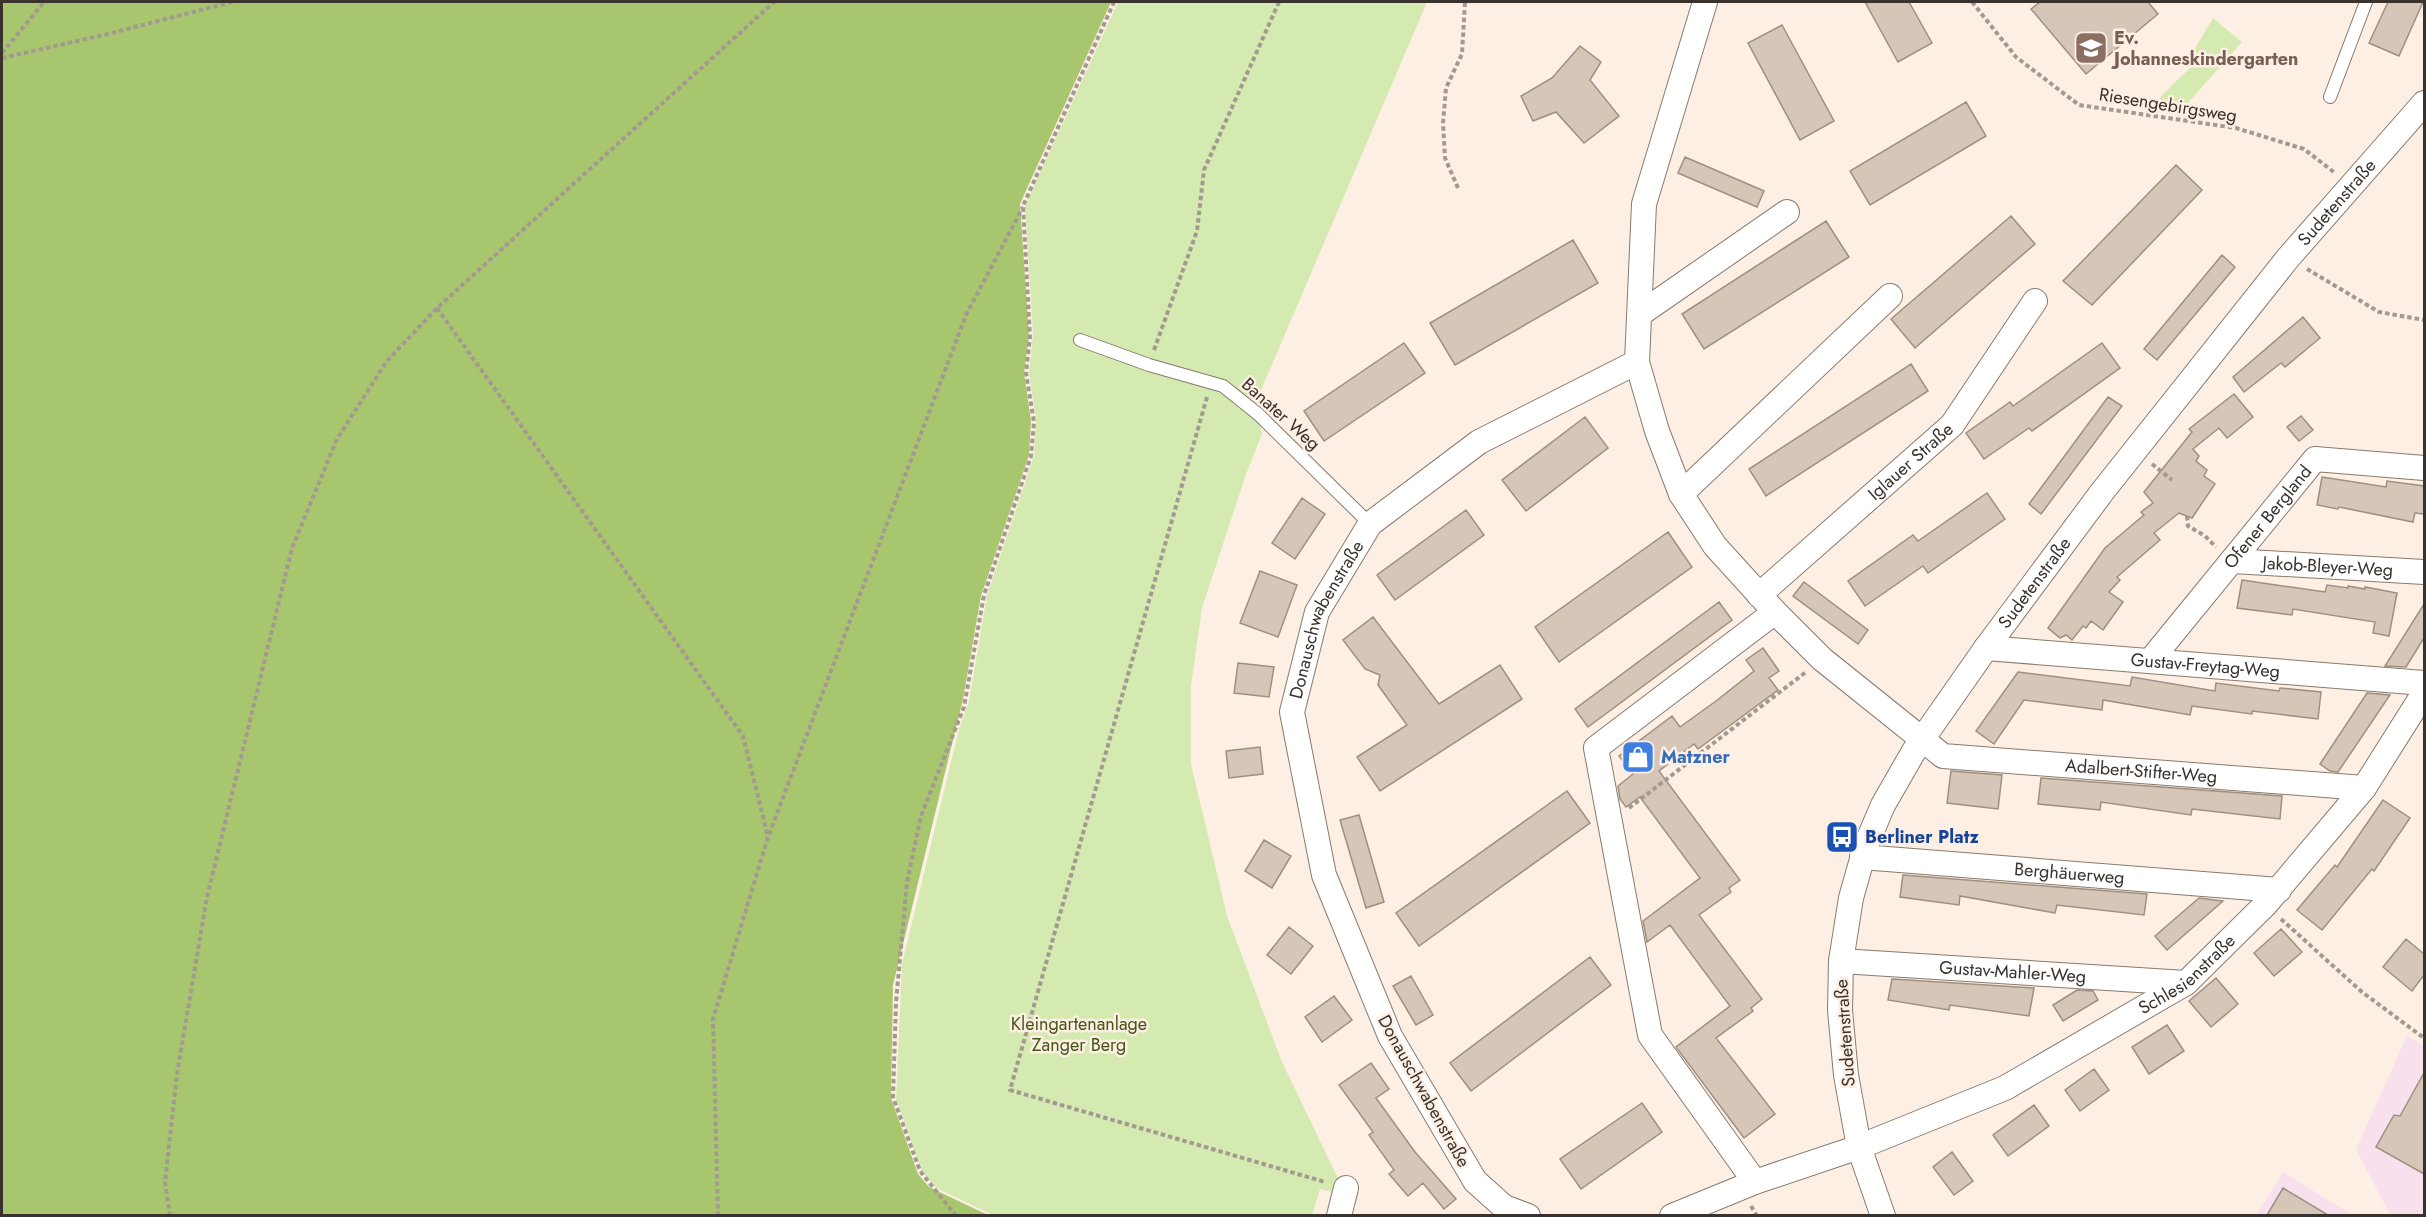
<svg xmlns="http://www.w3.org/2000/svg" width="2426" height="1217" font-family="Jost,sans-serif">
	<rect width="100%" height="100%" fill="#fdefe3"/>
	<path fill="#f8e0ec" d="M2407,1036L2424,1046V1215H2390L2356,1149Z
		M2283,1172L2352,1215L2256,1216Z"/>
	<path fill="#d5eab0" d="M1118,2H1427L1256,402L1262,434L1246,474L1202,608L1191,686V764L1227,916L1282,1062L1346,1195L1320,1189L1312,1215H993L936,1188L922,1171L896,1099L902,964L959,729L969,701L987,595L1034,456L1036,419L1029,373L1033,334L1025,206Z
		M2213,18L2242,42L2178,114L2156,104L2163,94L2191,67L2194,50Z"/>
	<path fill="#a8c66d" d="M2,2H1111L1020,204L1029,336L1024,373L1031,421L1029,455L981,596L963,699L893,985L891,1098L918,1174L929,1187L988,1215H2Z"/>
	<path fill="#d6c6b8" stroke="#9e8f81" stroke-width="1.5" d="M1865,2H1909L1932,43L1898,62Z
		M2040,2H2148L2158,14L2086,74L2031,9Z
		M2388,2H2423L2399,56L2369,43Z
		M1782,25L1834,121L1800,140L1748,43Z
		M1580,46L1601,62L1590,80L1619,116L1584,143L1556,112L1533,121L1521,96L1552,78Z
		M1966,102L1986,136L1870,205L1850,171Z
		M1685,157L1764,191L1757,207L1678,173Z
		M2176,165L2202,190L2092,305L2063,281Z
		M2011,216L2035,244L1915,348L1891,319Z
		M1826,221L1849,257L1704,349L1682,314Z
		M1573,240L1598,283L1455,365L1430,323Z
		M2222,255L2235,267L2157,360L2144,349Z
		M2303,317L2320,338L2285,367L2281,363L2244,392L2233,377Z
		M1404,343L1425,373L1324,441L1304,411Z
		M2102,343L2120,368L2032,431L2029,428L1984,459L1966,433L2010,402L2013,406Z
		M1911,364L1928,391L1766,496L1749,469Z
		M2234,394L2253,417L2227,438L2219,428L2193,449L2199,456L2196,461L2207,470L2204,476L2215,484L2192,518L2179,513L2154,533L2160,540L2117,577L2120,580L2109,592L2123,602L2103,630L2091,621L2086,628L2083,626L2072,640L2066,635L2060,638L2048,628L2105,548L2144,515L2141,512L2153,503L2144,492L2192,432L2189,429Z
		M2108,397L2122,406L2041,514L2029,504Z
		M2301,416L2313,430L2299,441L2287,427Z
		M1585,417L1608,448L1526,511L1502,480Z
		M2322,477L2386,487L2387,481L2424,486V514L2415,513L2413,522L2339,507L2338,509L2317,505Z
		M1987,493L2005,519L1928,573L1923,566L1865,606L1848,581L1913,535L1918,541Z
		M1302,498L1325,514L1295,559L1272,543Z
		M1466,510L1484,535L1395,600L1377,575Z
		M1668,532L1692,567L1559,662L1535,627Z
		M1260,571L1297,585L1278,637L1240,623Z
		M2242,580L2325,592L2327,585L2348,588V586L2365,589V587L2397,593L2389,636L2373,633L2375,622L2293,609L2292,615L2237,608Z
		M1804,582L1868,630L1858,644L1793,596Z
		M1719,602L1732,620L1588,727L1575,709Z
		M2424,604V638L2406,667L2385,666Z
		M1373,617L1439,704L1500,665L1522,699L1380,791L1357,757L1407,725L1378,685L1380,675L1365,669L1343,640Z
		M1763,648L1779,671L1769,678L1778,690L1698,749L1694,744L1659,771L1740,880L1729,888L1731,892L1699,915L1762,999L1751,1008L1753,1011L1716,1038L1775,1114L1744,1138L1676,1047L1730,1006L1670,925L1647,942L1643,921L1700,878L1640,797L1626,807L1620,799L1618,786L1633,774L1619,756L1672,716L1680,727L1716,701L1754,671L1746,660Z
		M1238,663L1274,667L1269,697L1234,693Z
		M2018,672L2130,686L2132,677L2215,691L2216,683L2279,691L2280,688L2321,692L2318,719L2252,711V714L2192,706L2190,715L2103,700L2102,710L2024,700L1994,744L1976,731Z
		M2367,693L2390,695L2338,772L2330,771L2320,764Z
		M1260,747L1263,774L1229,778L1226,751Z
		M1951,771L2002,775L1998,809L1947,803Z
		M2041,778L2282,796L2280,819L2192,809L2191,815L2101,802L2100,810L2038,804Z
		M1567,791L1590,823L1419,946L1396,913Z
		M2383,800L2410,818L2374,871L2372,869L2322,930L2297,910L2335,865L2337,867Z
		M1359,815L1384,902L1366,908L1340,820Z
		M1264,840L1291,856L1272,888L1245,871Z
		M1903,875L2147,894L2144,915L2057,905L2055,913L1960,896L1959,905L1900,897Z
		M2199,898L2223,901L2167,950L2155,936Z
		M1289,927L1313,946L1291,974L1267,955Z
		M2281,929L2302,952L2274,976L2254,953Z
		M2406,939L2424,954V975L2412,991L2383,967Z
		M1590,957L1611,985L1471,1091L1450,1063Z
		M1411,976L1433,1015L1416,1025L1393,986Z
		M2216,978L2238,1004L2211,1027L2189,1001Z
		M1892,979L2034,988L2029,1016L1950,1005L1949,1010L1888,1000Z
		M2077,990L2093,991L2098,1000L2063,1021L2053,1005Z
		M1334,996L1352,1020L1322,1042L1305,1017Z
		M2167,1025L2184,1051L2149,1074L2132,1047Z
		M1371,1063L1389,1089L1376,1098L1415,1152L1456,1199L1444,1209L1423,1183L1408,1196L1389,1174L1394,1170L1369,1135L1373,1132L1339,1085Z
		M2094,1069L2109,1090L2080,1111L2065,1090Z
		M2424,1073V1174L2376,1147L2394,1115L2400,1116Z
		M1642,1103L1662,1132L1581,1189L1560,1159Z
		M2034,1105L2049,1126L2008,1156L1993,1135Z
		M1952,1152L1973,1181L1954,1195L1933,1167Z
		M2283,1188L2328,1215H2267Z"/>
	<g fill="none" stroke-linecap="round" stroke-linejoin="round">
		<defs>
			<path id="service" d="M2330,97L2366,2
				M1080,340L1149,365L1223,386L1258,414L1370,524"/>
			<g id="minor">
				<path id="s1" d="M1705,2L1644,204L1637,362L1657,431L1681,494L1715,546L1775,612L1822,659L1943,756L2364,788"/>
				<path d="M1640,314L1787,212"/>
				<path d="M1681,494L1890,296"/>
				<path id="s2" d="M2232,561L2424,572"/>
				<path id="s3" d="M1759,595L1952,425L2035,301"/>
				<path id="s4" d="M1986,648L2424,683"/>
				<path id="s5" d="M2150,661L2315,459L2424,468"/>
				<path id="s6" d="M1862,857L2279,890"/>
				<path id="s7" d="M1841,961L2186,983"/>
				<path d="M1755,1182L1650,1035L1596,748L1775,612"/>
				<path d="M1339,1216L1346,1188"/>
				<path id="s8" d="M1528,1216L1504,1207L1475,1181L1390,1036L1324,875L1292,712L1317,612L1370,524L1479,442L1637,362"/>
				<path id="s9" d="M1672,1216L1755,1182L1859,1147L2005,1088L2186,983L2265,905L2364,788L2424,693"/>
				<path id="s10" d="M1883,1216L1859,1147L1846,1075L1840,1010L1841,961L1851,898L1866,845L1883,805L1914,751L1986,648L2102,492L2288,258L2424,103"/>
			</g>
		</defs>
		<use href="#service" stroke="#897a6d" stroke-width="14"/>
		<use href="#minor" stroke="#897a6d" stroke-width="26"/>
		<path stroke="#a49991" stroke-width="4" stroke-dasharray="4.5 3" stroke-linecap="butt" d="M1972,2L2016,57L2079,105L2236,128L2304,149L2335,173
			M2,53L44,2
			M2,58L108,34L232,2
			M1458,188L1445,158L1443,123L1446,88L1462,54L1465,2
			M2307,269L2379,312L2424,320
			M437,308L743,736L768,837
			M1154,350L1197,231L1204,170L1279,2
			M1207,397L1010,1090L1325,1182
			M2152,464L2172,480
			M2187,516L2188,526L2205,536L2216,547
			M1629,808L1806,672
			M2281,919L2362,992L2424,1038
			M1751,1206L1757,1216
			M170,1216L165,1182L177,1074L207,897L292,548L337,439L387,361L437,308L774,2
			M718,1216L713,1019L768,837L966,315L1023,207
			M956,1216L920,1171L893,1097L896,1002L907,882L921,816L964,707L984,595L1031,456L1034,422L1026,373L1030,337L1023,206L1114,2"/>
		<use href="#service" stroke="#fff" stroke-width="12"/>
		<use href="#minor" stroke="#fff" stroke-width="24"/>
	</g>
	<defs>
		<symbol id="school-square" viewBox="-11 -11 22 22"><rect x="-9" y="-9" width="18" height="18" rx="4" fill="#8d6e63" stroke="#fdefe3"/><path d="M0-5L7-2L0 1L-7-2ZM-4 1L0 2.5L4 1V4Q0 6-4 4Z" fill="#fff"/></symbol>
		<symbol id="shop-square" viewBox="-11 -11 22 22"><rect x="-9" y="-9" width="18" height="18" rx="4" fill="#3f7fe0" stroke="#fdefe3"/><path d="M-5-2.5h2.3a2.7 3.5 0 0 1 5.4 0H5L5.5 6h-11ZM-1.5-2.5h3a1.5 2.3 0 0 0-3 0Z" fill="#fff"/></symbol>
		<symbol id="bus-square" viewBox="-11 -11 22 22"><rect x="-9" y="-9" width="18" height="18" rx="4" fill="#1a4fb4" stroke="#fdefe3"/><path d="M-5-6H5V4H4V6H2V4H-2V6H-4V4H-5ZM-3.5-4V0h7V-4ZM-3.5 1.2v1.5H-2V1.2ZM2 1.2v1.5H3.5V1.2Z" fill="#fff"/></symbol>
	</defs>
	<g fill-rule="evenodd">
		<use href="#school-square" x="2072" y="29" width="38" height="38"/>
		<use href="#shop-square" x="1619" y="738" width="38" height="38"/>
		<use href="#bus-square" x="1823" y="818" width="38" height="38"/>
	</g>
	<g text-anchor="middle" stroke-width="5" stroke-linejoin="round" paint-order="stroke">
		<g font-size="18" font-weight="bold" fill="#785e54" stroke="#fdefe3" text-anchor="start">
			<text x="2114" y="44">Ev.<tspan x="2114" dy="21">Johanneskindergarten</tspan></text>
		</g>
		<g font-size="18" fill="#39322d" stroke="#fdefe3">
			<text transform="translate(2168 105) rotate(9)" y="6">Riesengebirgsweg</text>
			<text dy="6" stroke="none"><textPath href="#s10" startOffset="1178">Sudetenstraße</textPath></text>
			<text transform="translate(1281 414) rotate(42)" y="6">Banater Weg</text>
			<text dy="6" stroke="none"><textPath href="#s3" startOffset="202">Iglauer Straße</textPath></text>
			<text dy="6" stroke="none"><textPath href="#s5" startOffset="186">Ofener Bergland</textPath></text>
			<text dy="6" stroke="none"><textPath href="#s2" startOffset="96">Jakob-Bleyer-Weg</textPath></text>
			<text dy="6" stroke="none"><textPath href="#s10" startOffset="692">Sudetenstraße</textPath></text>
			<text dy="6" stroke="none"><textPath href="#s8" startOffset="672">Donauschwabenstraße</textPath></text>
			<text dy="6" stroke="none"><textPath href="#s4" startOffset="220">Gustav-Freytag-Weg</textPath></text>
			<text dy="6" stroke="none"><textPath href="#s1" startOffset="1080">Adalbert-Stifter-Weg</textPath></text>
			<text dy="6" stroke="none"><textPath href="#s6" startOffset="208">Berghäuerweg</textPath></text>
			<text dy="6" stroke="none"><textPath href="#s7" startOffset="172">Gustav-Mahler-Weg</textPath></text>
			<text dy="6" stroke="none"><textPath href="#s9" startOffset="572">Schlesienstraße</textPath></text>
			<text transform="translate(1845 1033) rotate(-94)" y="6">Sudetenstraße</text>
			<text transform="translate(1424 1091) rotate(61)" y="6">Donauschwabenstraße</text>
		</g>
		<g font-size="18" font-weight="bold" fill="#366cbe" stroke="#fdefe3" text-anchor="start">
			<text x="1661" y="763">Matzner</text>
		</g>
		<g font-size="18" font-weight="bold" fill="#164399" stroke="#fdefe3" text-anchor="start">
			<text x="1865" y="843">Berliner Platz</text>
		</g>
		<g font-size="18" fill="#445718" stroke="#fdefe3">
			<text x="1079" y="1030">Kleingartenanlage<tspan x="1079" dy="21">Zanger Berg</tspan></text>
		</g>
	</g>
	<rect width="2426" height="1217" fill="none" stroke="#39322d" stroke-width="6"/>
</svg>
